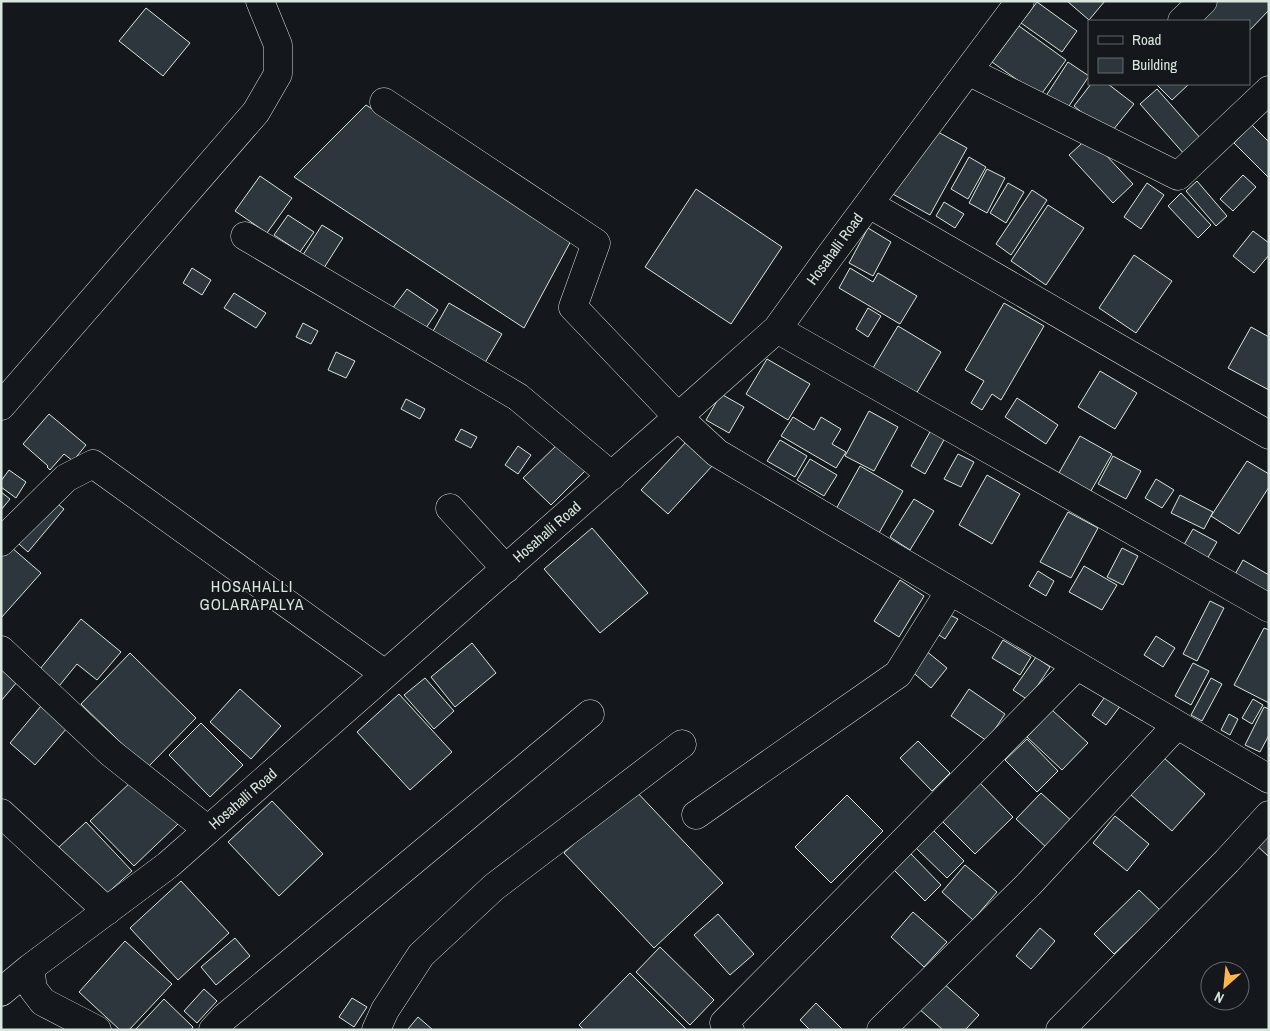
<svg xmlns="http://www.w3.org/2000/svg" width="1270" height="1031" font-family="'Archivo Narrow',sans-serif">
	<rect width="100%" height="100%" fill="#14181c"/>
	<path fill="#2c363c" stroke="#d8e6dc" d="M1067,1H1105L1089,20Z
		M1213,1H1267L1269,3V10L1249,31V21H1193Z
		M1037,2L1077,31L1062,52L1021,23Z
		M146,8L190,43L163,76L119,41Z
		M1019,26L1066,60L1040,96L992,62Z
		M1068,62L1089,76L1063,115L1042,102Z
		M1091,84H1108L1134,104L1109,135L1074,106Z
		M1156,84H1189L1172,100Z
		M1157,89L1202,140L1185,155L1140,104Z
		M366,105L573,237L524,328L294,177Z
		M1252,125L1269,142V178L1234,143Z
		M929,127L967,148L930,215L891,193Z
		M1089,137L1133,184L1113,203L1069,155Z
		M969,157L986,167L968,199L951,189Z
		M987,169L1005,178L987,213L969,203Z
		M1243,175L1256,187L1233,211L1220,199Z
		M260,176L292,198L267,233L235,211Z
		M1197,181L1227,216L1216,226L1186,191Z
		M1008,183L1024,192L1006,223L990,213Z
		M1147,183L1164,195L1141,229L1124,217Z
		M696,189L782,247L731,324L645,267Z
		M1032,190L1047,200L1011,255L996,244Z
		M1181,193L1211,225L1198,238L1168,206Z
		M944,202L964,214L955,228L936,216Z
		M1048,205L1084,228L1046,285L1011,261Z
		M288,215L314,232L300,252L274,235Z
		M322,225L343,238L322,271L301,258Z
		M868,228L891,242L873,276L849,263Z
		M1253,231L1269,243V255L1254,273L1233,256Z
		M1134,255L1172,281L1136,333L1099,308Z
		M192,268L211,280L202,295L183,283Z
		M850,268L873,282L878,273L917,296L900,324L839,288Z
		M407,289L438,310L424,331L392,309Z
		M234,293L266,313L256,328L224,308Z
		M449,303L502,334L480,371L428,340Z
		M1004,303L1044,326L1001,400L992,394L982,410L971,403L984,381L965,370Z
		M868,308L881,316L868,337L856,329Z
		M303,323L318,331L311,344L296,337Z
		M898,326L941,352L916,394L873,368Z
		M1251,327L1269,337V390L1228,368Z
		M336,352L355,361L346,378L328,370Z
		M767,359L810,384L788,420L746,394Z
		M1100,371L1137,393L1115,429L1078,407Z
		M721,394L744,407L729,433L706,420Z
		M1017,398L1058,425L1046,444L1005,417Z
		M406,399L425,409L420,419L401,409Z
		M869,411L898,427L874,471L845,456Z
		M49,414L86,445L73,461L64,454L50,470L47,467L48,466L23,444Z
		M793,417L814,430L821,417L841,429L832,444L846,452L836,468L781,436Z
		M461,429L477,437L471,448L455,440Z
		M931,430L945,438L925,474L911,466Z
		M1080,436L1112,454L1088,496L1056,478Z
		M562,440L589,467L551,505L523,478Z
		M780,440L807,456L795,477L767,461Z
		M687,441L713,465L668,514L641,490Z
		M518,446L531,455L518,474L505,465Z
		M958,454L974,462L961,487L944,479Z
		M1113,456L1141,471L1126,499L1098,484Z
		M810,459L837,475L824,496L797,480Z
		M1247,461L1269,474V487L1239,534L1211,516Z
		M860,466L903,491L879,533L836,509Z
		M9,470L26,482L16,498L1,487V481Z
		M987,475L1020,494L992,544L959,525Z
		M1156,479L1174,490L1162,508L1145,498Z
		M1,492L10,499L1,510Z
		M1180,495L1213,512L1204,529L1171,513Z
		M48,496L64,509L28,552L12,538Z
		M914,499L934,511L910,550L890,537Z
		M1068,512L1098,528L1071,578L1040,562Z
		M592,528L648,593L600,633L544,569Z
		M1193,529L1217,542L1204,564L1181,550Z
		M4,541L41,573L1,618V544Z
		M1122,548L1138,556L1123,585L1107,577Z
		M1243,560L1269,575V589L1265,597L1233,578Z
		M1084,566L1117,585L1102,610L1069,592Z
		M1038,571L1054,581L1046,596L1029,586Z
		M900,580L924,596L899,637L874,621Z
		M1210,601L1224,608L1197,661L1183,654Z
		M948,614L958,619L945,639L936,633Z
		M81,619L121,652L97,680L77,664L55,691L35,675Z
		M1264,628L1269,630V703L1234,685Z
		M1156,636L1175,648L1163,667L1144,655Z
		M1003,640L1031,657L1020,675L992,658Z
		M472,643L496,673L455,707L431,677Z
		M925,650L947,668L931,688L909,669Z
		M130,653L196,718L147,768L81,704Z
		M1036,657L1050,667L1028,700L1013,690Z
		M1193,663L1209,671L1191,705L1175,696Z
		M1,668L17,682L1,701Z
		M425,678L454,711L434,729L404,695Z
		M1211,678L1222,684L1202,721L1191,715Z
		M240,689L281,726L251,759L210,722Z
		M969,689L1005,714L987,741L951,716Z
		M399,694L452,752L410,790L357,732Z
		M1107,694L1121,705L1106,725L1092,715Z
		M1253,699L1263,705L1252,724L1242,718Z
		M41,706L67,728L35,765L10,743Z
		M1264,707L1269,709V735L1260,752L1245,745Z
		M1052,710L1088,743L1062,770L1027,737Z
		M1229,714L1238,719L1230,735L1221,730Z
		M201,723L243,765L210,797L169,755Z
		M1027,739L1058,771L1037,792L1005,760Z
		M918,741L950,773L932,791L900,758Z
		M1164,758L1205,794L1172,831L1131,795Z
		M134,779L178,824L134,866L90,821Z
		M976,779L1013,817L975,854L938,817Z
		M633,788L723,883L654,948L564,853Z
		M1041,793L1074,823L1049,850L1016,819Z
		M847,795L883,831L831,883L795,847Z
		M272,801L323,854L279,896L228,842Z
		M1115,816L1149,844L1127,871L1093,843Z
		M86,822L132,871L103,897L58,848Z
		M932,829L964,861L947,878L915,847Z
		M1269,833V856H1268L1254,843Z
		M911,854L941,885L925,901L894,870Z
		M965,865L997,892L973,920L942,892Z
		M181,881L229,933L178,980L130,928Z
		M1139,890L1160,910L1114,954L1094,934Z
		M913,912L947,942L924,967L891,937Z
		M718,914L754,954L730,975L694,935Z
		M1040,928L1055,941L1031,969L1016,956Z
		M235,938L250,956L216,985L201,967Z
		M125,941L172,984L129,1030H120L79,992Z
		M660,947L714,1000L690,1025L636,972Z
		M630,973L687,1030H584L579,1025Z
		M942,982L979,1015L965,1030H943L918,1008Z
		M204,989L217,1001L197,1023L184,1011Z
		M352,998L367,1007L354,1027L339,1017Z
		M164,999L193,1027L191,1030H135Z
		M816,1003L843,1030H810L800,1020Z
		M418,1017L433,1030H410L408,1029Z"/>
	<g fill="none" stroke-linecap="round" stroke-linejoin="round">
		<defs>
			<path id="minor" d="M1182,21L1203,1
				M968,71L1178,176L1269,90
				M384,102L596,243L573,307L678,417L717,453L1269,779
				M869,204L1269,435
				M245,236L518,397L612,476
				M777,329L1269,608
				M1,406L256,112L278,74V45L260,1
				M450,508L506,569
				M1,542L66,478L93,464L385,674
				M1,650L111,753L208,830
				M1,813L107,911
				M696,815L898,674L950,591
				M30,968L33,989L43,1002L97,1030
				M1,992L30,968L168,865L678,417L777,329L829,257L1020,1
				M213,1030L225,1017L590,714
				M376,1030L385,1010L421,955L494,887L682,744
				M730,1030L724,1023L1077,666
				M881,1030L1029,884L1177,725
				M1060,1030L1227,861L1269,815"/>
		</defs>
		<use href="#minor" stroke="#d8e6dc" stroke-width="29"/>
		<use href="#minor" stroke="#14181c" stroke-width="28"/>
	</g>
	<g text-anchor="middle" stroke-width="4" stroke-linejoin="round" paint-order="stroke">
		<g font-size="15" fill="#d8e6dc" stroke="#14181c">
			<text transform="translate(835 249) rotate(-54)" y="5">Hosahalli Road</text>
			<text transform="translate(547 532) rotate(-41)" y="5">Hosahalli Road</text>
			<text transform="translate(243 799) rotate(-41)" y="5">Hosahalli Road</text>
		</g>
		<g font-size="16" letter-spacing="1" fill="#d8e6dc" stroke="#14181c">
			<text x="252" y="592">HOSAHALLI<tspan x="252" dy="18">GOLARAPALYA</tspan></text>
		</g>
	</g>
	<rect width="1270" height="1031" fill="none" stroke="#d8e6dc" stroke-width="5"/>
	<rect x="1088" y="20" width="162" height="65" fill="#14181c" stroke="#626a69"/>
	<rect x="1098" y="36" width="25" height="8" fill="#14181c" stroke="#626a69"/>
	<text x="1132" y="45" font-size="15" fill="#d8e6dc">Road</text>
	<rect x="1098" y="58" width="25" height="15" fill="#2c363c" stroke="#626a69"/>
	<text x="1132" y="70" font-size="15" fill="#d8e6dc">Building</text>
	<g transform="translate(1225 986) rotate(207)"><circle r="24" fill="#14181c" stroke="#626a69"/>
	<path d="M0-4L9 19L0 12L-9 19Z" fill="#ffb74d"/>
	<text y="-8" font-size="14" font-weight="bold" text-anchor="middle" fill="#d8e6dc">N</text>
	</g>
</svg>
